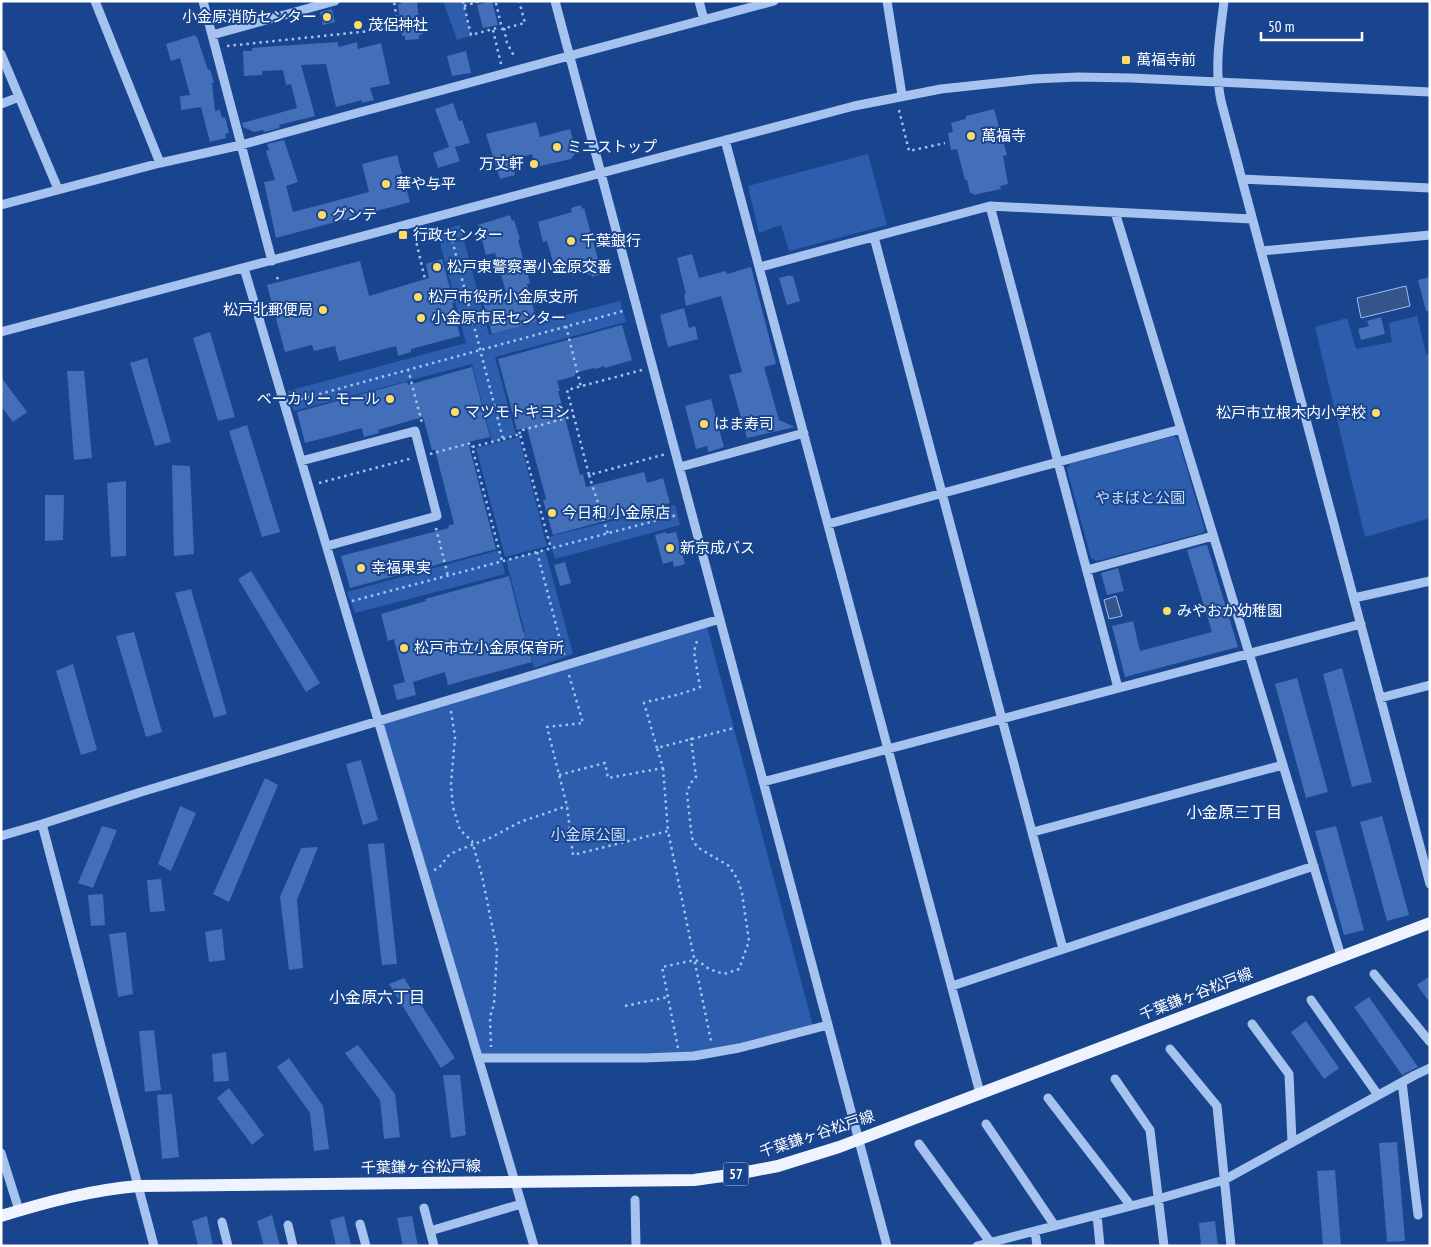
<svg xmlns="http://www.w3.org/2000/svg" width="1431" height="1247" font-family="'PT Sans Narrow','Noto Sans JP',sans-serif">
	<rect width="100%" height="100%" fill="#19458f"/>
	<path fill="#2c5ead" d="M443,1H463L471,35L470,36L457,40Z
		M868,154L887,225L789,251L781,225L759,233L748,186Z
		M460,225L489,335L620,301L626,322L495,357L516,435L492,442L472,364L294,411L288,391L466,343L437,231Z
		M1417,316L1426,354H1430V518L1365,537L1315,327L1347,318L1356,349L1392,342L1389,323Z
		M1174,436L1178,439L1205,530L1202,533L1097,561L1091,558L1067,469L1070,464Z
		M519,437L547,546L505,557L476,448Z
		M675,505L680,525L555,559L548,537Z
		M499,550L505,574L355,613L347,592Z
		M545,550L573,654L534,668L506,560Z
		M706,623L814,1030L717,1052L479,1058L378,721Z"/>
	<path fill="#34548a" stroke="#99bcf1" d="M1406,286L1410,306L1361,318L1357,298Z
		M1116,596L1122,616L1109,619L1104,600Z"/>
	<path fill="#426fb7" d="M401,1H417L419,24H422L423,34L419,35V39L405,40V36H402L398,4H401Z
		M492,1L498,25L483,28L477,5Z
		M332,9L335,22L323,25L320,12Z
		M195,35L196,37H197L208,70L210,69L214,83H212L215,111L220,110L222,118L225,117L229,133L225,134L226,138L210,142L201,107L181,110L180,96L190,95L180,58L171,61L166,44Z
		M337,42L339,47L357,42L358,49L381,43L390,84L370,88L374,100L362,103V100L336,107L326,64L301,65L315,116L279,125L280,128L264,132L263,130L254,132L243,127L242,123L297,108L291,84L286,85L283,70L262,71V75L244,76L243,51H252V48Z
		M466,51L471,73L452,76L447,56Z
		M453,103L459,121L462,120L470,143L455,147L460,161L438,168L433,153L449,147L435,109Z
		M994,109L1007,155L1003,156L1008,184L1000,186L1001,189L973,195V193H970L967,180H965L957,149L951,150L948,133L953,132L951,123L966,119V116Z
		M536,122L540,137L570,129L576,152L571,159L536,167L532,154L512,160L515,175L500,179L486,134Z
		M284,140L298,182L286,186L293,212L369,192L362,164L397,155L410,202L276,238L264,182L275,180L266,151L269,150L267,144Z
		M581,205L582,209L584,208L602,274L592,277L591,274L588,275L586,269L561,273L558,260L553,262L547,241L543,242L538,222L572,212L571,208Z
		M510,215L512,221L514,220L520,239L518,240L530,283L527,284L537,322L492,334L482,298L506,292L495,253L486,255L478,225Z
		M692,254L699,278L726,271L727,274L751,267L776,364L764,367L779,420L795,427L747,438L729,375L742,372L721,296L686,306L684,294H686L677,258Z
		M442,259L454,303H452L460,336L411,349V352L398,356L396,346L339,361L335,346L314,351L312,345L285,352L267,285L360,261L369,296L429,278L426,264Z
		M790,275V276H793L800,301L787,305L779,278Z
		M1430,277V311H1426L1418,280Z
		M684,308L689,328L695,326L698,339L668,347L660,315Z
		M1381,317L1385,334L1361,340L1358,329L1369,326L1367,321Z
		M622,325L632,360L605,368L604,366L595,369L594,368L575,373V376L557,381L560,391H558L580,475L583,474L586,487L644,472L647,483L663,478L670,503L553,535L543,500L546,499L527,428L517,430L498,359Z
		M210,332L235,417L218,421L193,338Z
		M147,358L171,442L155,446L130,363Z
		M472,367L490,437L468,442L496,549L350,588L341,556L449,528L448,526L454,524L435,450H432L423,417L378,430L379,433L364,437L362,428L305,443L297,412L407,382L408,385Z
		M67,371H84L92,458L74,460Z
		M1,377L27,412L13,422L1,406Z
		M711,399L724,447L708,452L707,446L696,449L685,406Z
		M247,425L280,532L262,537L229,431Z
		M172,465L190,466L194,554L174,556Z
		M126,481V556L111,557L107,483Z
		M45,495H64L63,540L45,541Z
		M666,532V534L676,532L685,564L674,567L673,561L663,564L655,535Z
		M1205,545H1207L1238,647L1125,677L1112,626L1133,621L1140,651L1212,632L1187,550Z
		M565,562L571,583L560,586L554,565Z
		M1118,568L1124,591L1107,595L1101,573Z
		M251,571L320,683L306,692L238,579Z
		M509,576L523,632H524L532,662L448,685L445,672L413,682L416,695L397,700L393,685L405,682L394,639L388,641L381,614L426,601L425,599Z
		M191,589L227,714L214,718L175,593Z
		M134,632L162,732L146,737L116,636Z
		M73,664L97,750L81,755L56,671Z
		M1342,668L1372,782L1352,787L1323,674Z
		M1297,678L1328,792L1306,798L1275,684Z
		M361,760L378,820L363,825L346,764Z
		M265,778L278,785L229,902L213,894Z
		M180,806L196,813L171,871L158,864Z
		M1382,816L1409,915L1387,921L1360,822Z
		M102,826L117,830L93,888L78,883Z
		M1336,826L1364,930L1344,935L1315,831Z
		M384,843L397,964L382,965L368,844Z
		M318,847L297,900L303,968L289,970L280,897L301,848Z
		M161,879L165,911L150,912L147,880Z
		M103,894L105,925L91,926L88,895Z
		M222,929L225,960L209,962L205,932Z
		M126,932L133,994L118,997L109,934Z
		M1430,976V1003L1417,985Z
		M404,978L455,1058L441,1068L389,984Z
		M1369,997L1418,1067L1402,1075L1354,1007Z
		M1306,1021L1339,1068L1324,1079L1291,1032Z
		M154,1030L161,1090L145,1092L139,1031Z
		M358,1045L395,1094L400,1137L384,1139L380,1100L345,1053Z
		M226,1052L229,1081L214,1082L212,1054Z
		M289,1058L323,1106L329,1149L314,1151L310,1113L277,1067Z
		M443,1075H460L466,1135L451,1138Z
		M229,1088L264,1135L252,1145L217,1098Z
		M172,1094L179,1157L162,1159L157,1095Z
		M1397,1142L1405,1241L1387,1242L1379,1143Z
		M1335,1170L1341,1246H1323L1317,1171Z
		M272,1215L280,1246H264L257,1221Z
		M207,1216L213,1246H198L192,1221Z
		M344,1216L351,1246H336L330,1220Z
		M412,1216L418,1246H403L397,1218Z
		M1215,1221L1218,1246H1201L1199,1223Z"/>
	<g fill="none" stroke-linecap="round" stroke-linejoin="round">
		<path stroke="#a6c2ef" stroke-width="2.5" stroke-dasharray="2.5 4" stroke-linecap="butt" d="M463,1L471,35L497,28
			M496,3L502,29L525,23L519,1
			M464,6L481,1
			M504,28L507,43L514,56
			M493,30L501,64
			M227,46L398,28L394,1
			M899,110L909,151L945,143
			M449,228L503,439L472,447L502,561
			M415,237L425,279
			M277,277L279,282
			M566,326L581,387
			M408,369L422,423
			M642,370L567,390L589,475L666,454
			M294,401L623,311
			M520,434L519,431L574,416
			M503,439L520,434L551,549
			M430,454L471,443L472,447
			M589,475L608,534
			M319,483L413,458
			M436,528L448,576
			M537,552L564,655
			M352,601L677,515
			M569,675L583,723L547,727L567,806L573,855L668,831L711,1041
			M451,711L455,737L451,784L453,807L460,830L472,841L482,876L497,950L494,1004L490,1017L491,1047
			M657,748L644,703C651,700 657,700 664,698C677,695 688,692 700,687L694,652L698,637
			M663,768L668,831
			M559,775L605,763L608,778L663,768L657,748L734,728
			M434,870L439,868L448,856L456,851L490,838L520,822L567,806
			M625,1006L668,997
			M678,1048L662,967L695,960L700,962L709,969L724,974L739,969L749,941L742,893L738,880L729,866L697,847L692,838L687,794L690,784L696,777L691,739L695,738"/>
		<path stroke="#a6c2ef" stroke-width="9" d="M95,1L160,163
			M203,1L272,261
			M555,1L887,1246
			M699,1L704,20
			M887,1L902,95
			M1224,1C1220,35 1214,67 1221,101L1430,884
			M212,35L335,1
			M1,54L58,189
			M1,104L19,97
			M725,140L980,1093
			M1242,179L1430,188
			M1,205L160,163L241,145L357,113L774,1
			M990,206L1118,688
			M1115,212L1341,956
			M874,237L1063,949
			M1261,251L1430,235
			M760,267L990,206L1252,219
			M244,268L534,1246
			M1,332L854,106L941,89L1034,79L1078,77L1131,78L1430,92
			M301,461L415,431L437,516L327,546
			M680,467L804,433
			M828,524L1181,429
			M1087,570L1213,536
			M1354,598L1430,581
			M1380,698L1430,685
			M763,782L1361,624
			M42,824L154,1246
			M1033,832L1283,765
			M1,836L42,824L141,792L720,619
			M1374,974L1430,1042
			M952,986L1314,866
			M1311,1000L1378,1095
			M1252,1024L1289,1074L1292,1142
			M1170,1049L1217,1106L1231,1246
			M479,1058H644L694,1056L739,1048L828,1025
			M1115,1079L1150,1130L1164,1246
			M1402,1082L1418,1215
			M1048,1098L1131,1206
			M986,1124L1055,1226
			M919,1144L990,1242
			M1,1153L19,1210
			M635,1200L636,1246
			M424,1208L434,1246
			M1097,1215L1100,1246
			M222,1222L228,1246
			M360,1224L366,1246
			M288,1225L293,1246
			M430,1231L521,1204
			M1035,1231L1037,1246
			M977,1246L1158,1199L1224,1180L1415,1075L1430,1068"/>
		<path stroke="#eef3ff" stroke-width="12" d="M1,1216C47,1202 91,1190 138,1186L694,1180L737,1174L778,1166L839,1147L1430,923"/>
	</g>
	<g fill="#ffdc64" stroke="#19458f" stroke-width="2">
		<circle cx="327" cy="17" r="5"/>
		<circle cx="358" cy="25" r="5"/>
		<rect x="1121" y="55" width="10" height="10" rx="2.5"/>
		<circle cx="971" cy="136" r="5"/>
		<circle cx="557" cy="147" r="5"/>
		<circle cx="534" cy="164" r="5"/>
		<circle cx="386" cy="184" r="5"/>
		<circle cx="322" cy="215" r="5"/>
		<rect x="398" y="230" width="10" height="10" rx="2.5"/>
		<circle cx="571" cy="241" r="5"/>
		<circle cx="437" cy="267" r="5"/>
		<circle cx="418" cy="297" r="5"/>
		<circle cx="323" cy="310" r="5"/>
		<circle cx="421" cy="318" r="5"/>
		<circle cx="390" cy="399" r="5"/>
		<circle cx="455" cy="412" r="5"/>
		<circle cx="1376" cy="413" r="5"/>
		<circle cx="704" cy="424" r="5"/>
		<circle cx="552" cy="513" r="5"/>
		<circle cx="670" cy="548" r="5"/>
		<circle cx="361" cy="568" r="5"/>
		<circle cx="1167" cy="611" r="5"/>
		<circle cx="404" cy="648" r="5"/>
	</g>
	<g text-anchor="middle" stroke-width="4" stroke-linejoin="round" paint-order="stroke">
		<rect fill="#19458f" stroke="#bac7dd" stroke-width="1" x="723.5" y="1162.5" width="25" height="23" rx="4"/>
		<g font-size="14" font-weight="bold" fill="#fff">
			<text x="736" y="1179">57</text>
		</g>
		<g font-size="15" fill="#fff" stroke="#19458f" text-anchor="start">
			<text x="317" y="22" text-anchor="end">小金原消防センター</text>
			<text x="368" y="30">茂侶神社</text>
			<text x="1136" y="65">萬福寺前</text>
			<text x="981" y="141">萬福寺</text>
			<text x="567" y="152">ミニストップ</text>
			<text x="524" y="169" text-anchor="end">万丈軒</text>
			<text x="396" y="189">華や与平</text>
			<text x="332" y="220">グンテ</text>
			<text x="413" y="240">行政センター</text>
			<text x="581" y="246">千葉銀行</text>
			<text x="447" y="272">松戸東警察署小金原交番</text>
			<text x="428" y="302">松戸市役所小金原支所</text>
			<text x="313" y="315" text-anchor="end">松戸北郵便局</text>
			<text x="431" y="323">小金原市民センター</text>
			<text x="380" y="404" text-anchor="end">ベーカリー モール</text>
			<text x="465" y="417">マツモトキヨシ</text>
			<text x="1366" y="418" text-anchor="end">松戸市立根木内小学校</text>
			<text x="714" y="429">はま寿司</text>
			<text x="562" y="518">今日和 小金原店</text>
			<text x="680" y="553">新京成バス</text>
			<text x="371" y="573">幸福果実</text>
			<text x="1177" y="616">みやおか幼稚園</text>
			<text x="414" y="653">松戸市立小金原保育所</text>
		</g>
		<g font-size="15" fill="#ccdefa" stroke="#19458f">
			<text x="1140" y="503">やまばと公園</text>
			<text x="588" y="840">小金原公園</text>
		</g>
		<g font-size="15" fill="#fff" stroke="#19458f">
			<text transform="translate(1196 994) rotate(-21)" y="5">千葉鎌ヶ谷松戸線</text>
			<text transform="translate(817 1134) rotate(-18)" y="5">千葉鎌ヶ谷松戸線</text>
			<text transform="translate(421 1167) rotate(-1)" y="5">千葉鎌ヶ谷松戸線</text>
		</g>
		<g font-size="16" fill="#fff" stroke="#19458f">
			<text x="1234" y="818">小金原三丁目</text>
			<text x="377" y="1003">小金原六丁目</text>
		</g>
	</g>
	<rect width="1431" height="1247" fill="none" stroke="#ffffff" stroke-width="5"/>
	<path d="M1261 32v8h101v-8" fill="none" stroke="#ffffff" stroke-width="2.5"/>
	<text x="1268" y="32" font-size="15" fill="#ffffff" stroke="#19458f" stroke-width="4" paint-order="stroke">50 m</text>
</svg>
